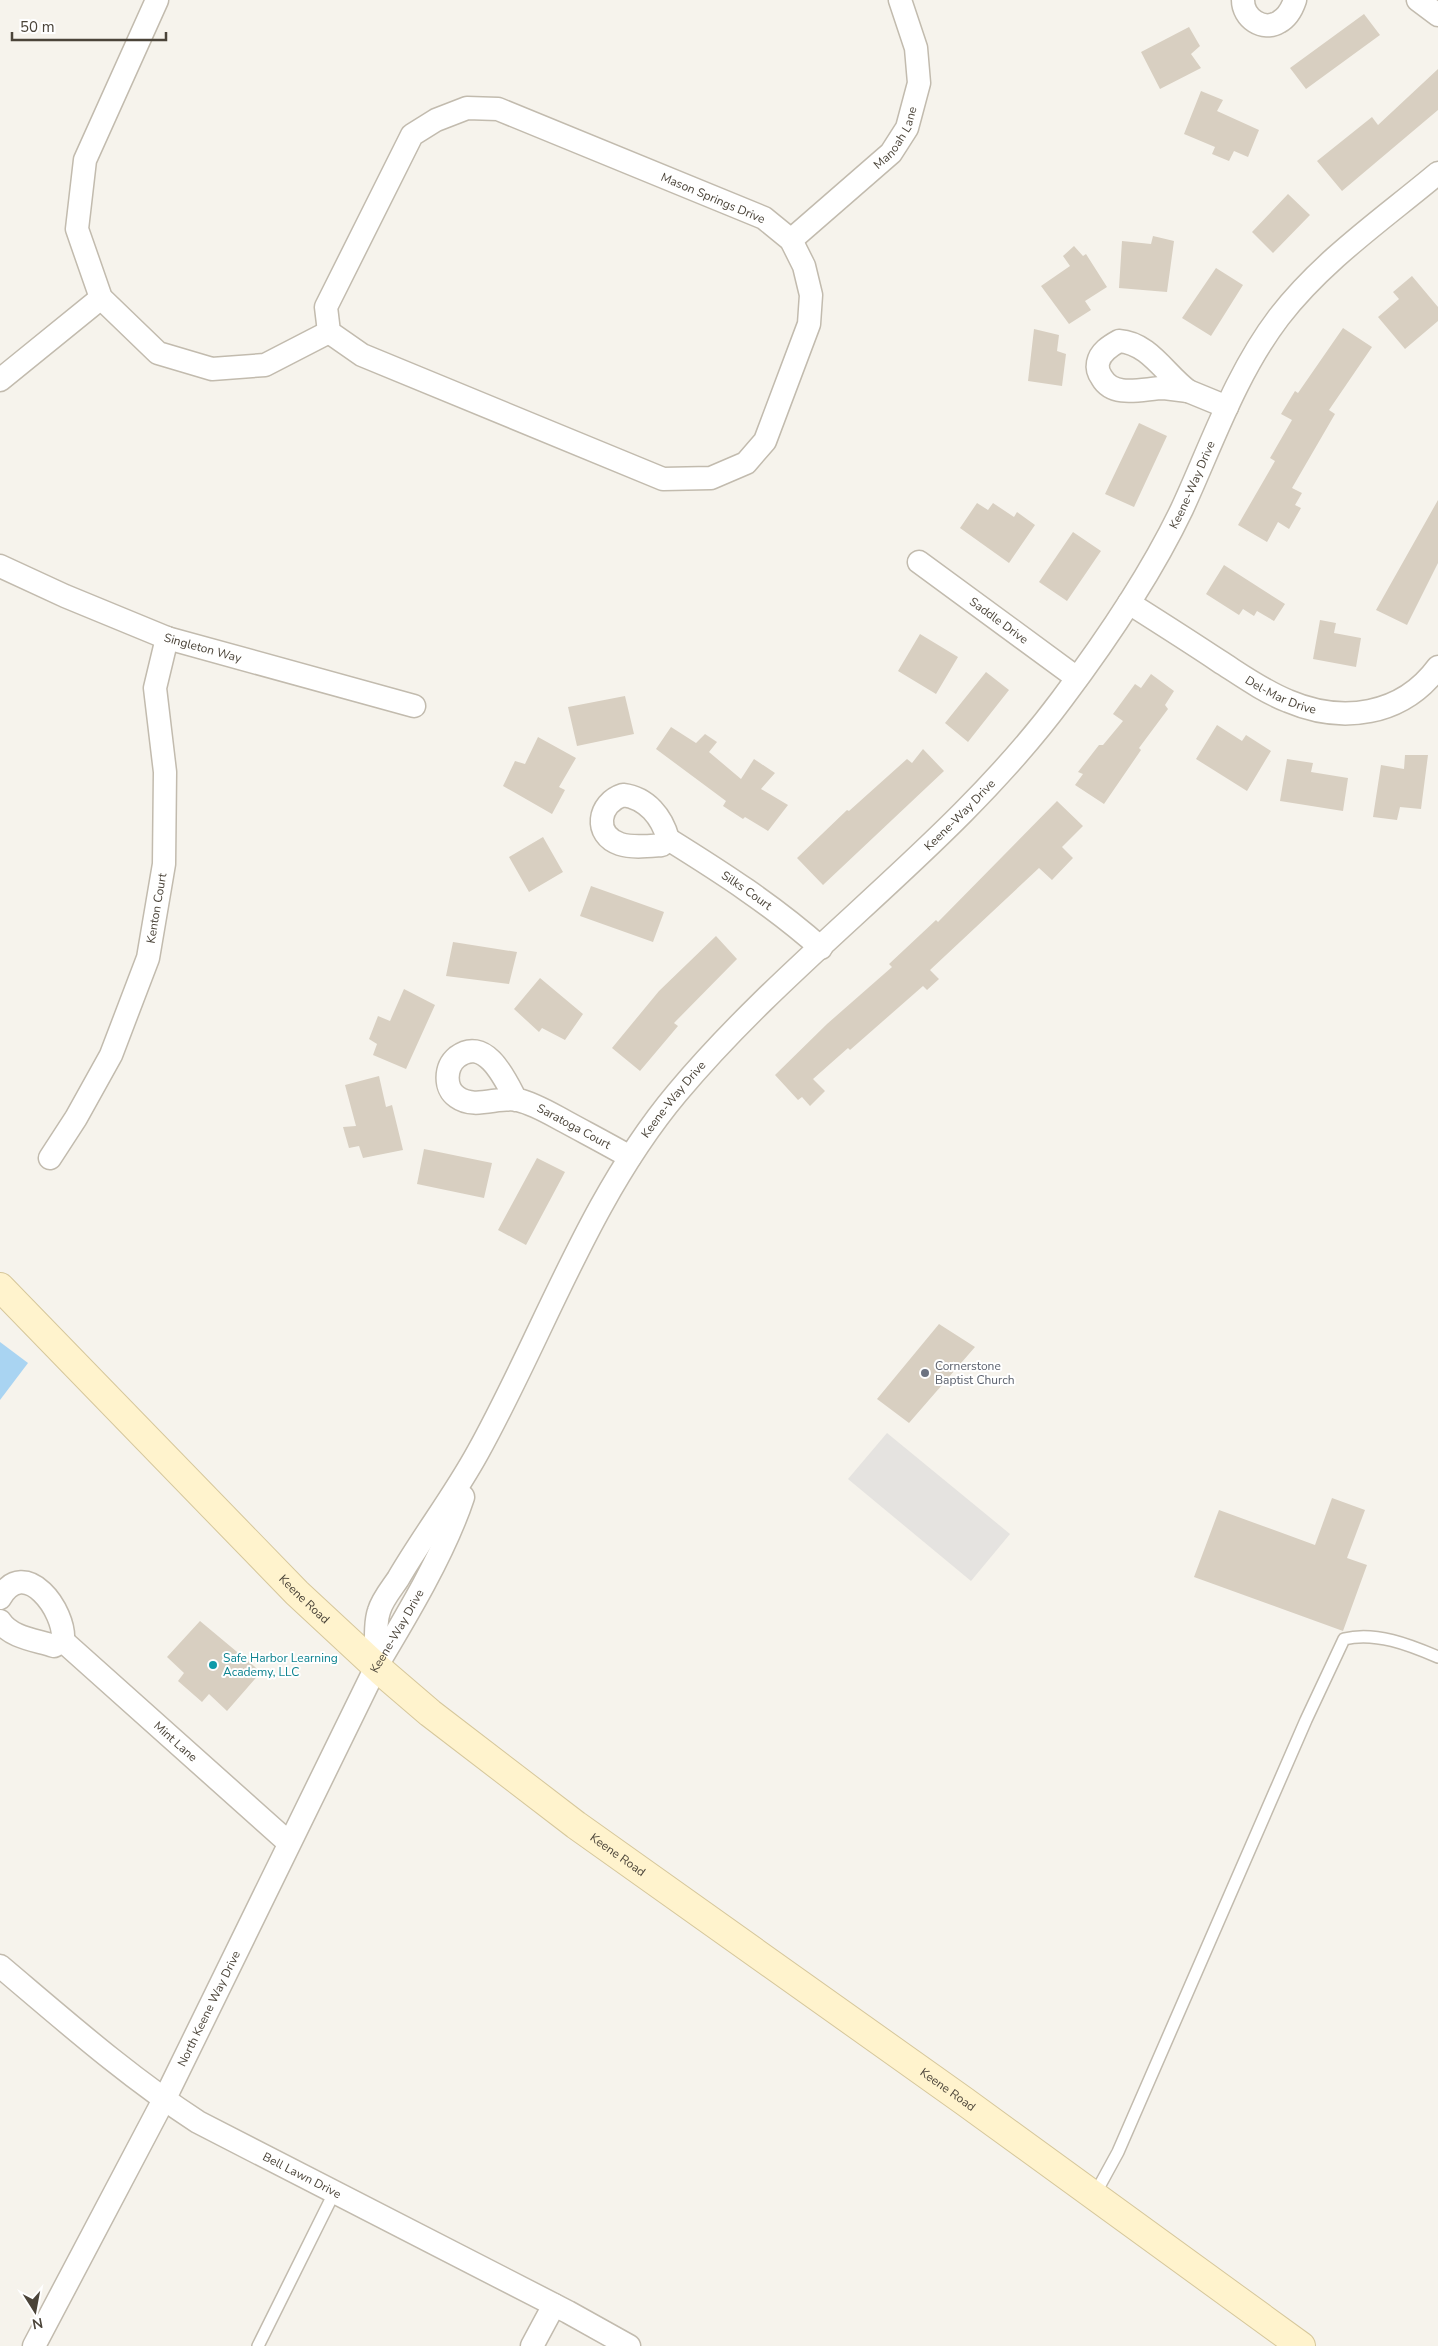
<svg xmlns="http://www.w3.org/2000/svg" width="1438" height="2346" font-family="'Nunito Sans',sans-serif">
	<rect width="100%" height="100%" fill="#f6f3ec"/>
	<path fill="#e5e3e0" d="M887,1433L1010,1534L971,1581L848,1479Z"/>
	<path fill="#a9d4f2" d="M0,1342L28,1363L0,1400Z"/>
	<path fill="#d8cfc1" d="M1364,14L1380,35L1306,89L1290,68Z
		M1189,27L1200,46L1191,54L1201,68L1160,89L1141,52Z
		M1438,69V110L1342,191L1317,161L1372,117L1378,125Z
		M1201,91L1223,100L1217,111L1259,130L1248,157L1234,151L1229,161L1212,154L1215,147L1184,134Z
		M1288,194L1310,215L1273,253L1252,232Z
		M1153,236L1174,241L1167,292L1119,288L1122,241L1151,244Z
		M1074,246L1083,256L1086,254L1107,287L1085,301L1091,310L1069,324L1041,286L1070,266L1063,256Z
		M1216,268L1243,285L1211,336L1182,318Z
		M1412,276L1438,307V321L1405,349L1378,317L1399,299L1393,292Z
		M1343,328L1372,347L1329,410L1335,414L1292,488L1302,493L1295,505L1301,508L1289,529L1278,522L1267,542L1238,525L1275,461L1270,458L1292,420L1281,414L1295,391L1298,393Z
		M1034,329L1059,335L1057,351L1066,354L1062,386L1028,381Z
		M1139,423L1167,436L1134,507L1105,494Z
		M1438,500V563L1407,625L1376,610Z
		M977,503L988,510L993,503L1014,517L1017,512L1035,525L1009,563L960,528Z
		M1073,532L1101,551L1067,601L1039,582Z
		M1224,565L1285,604L1274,621L1257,611L1254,616L1243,609L1239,615L1206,594Z
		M1320,620L1336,623L1334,633L1361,638L1356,667L1313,659Z
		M920,634L958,657L936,694L898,671Z
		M986,672L1009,690L968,742L945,723Z
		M1151,674L1174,691L1165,705L1168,709L1139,748L1141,750L1104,804L1075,785L1083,774L1078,772L1099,745H1103L1123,721L1113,714L1135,684L1141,688Z
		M625,696L634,734L577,746L568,707Z
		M1217,725L1242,741L1246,735L1271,751L1247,791L1196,759Z
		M671,727L696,743L705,734L717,742L709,752L741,779L754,759L775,773L761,789L788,805L768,831L745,817L743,819L723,806L726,801L656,749Z
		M538,737L576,758L559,787L565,790L552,814L503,786L515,761L525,764Z
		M923,749L944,771L823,885L797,858L847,810L849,811L907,759L912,763Z
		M1405,755H1428L1421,809L1400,807L1397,820L1373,817L1381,765L1404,769Z
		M1287,759L1313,763L1311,772L1348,778L1343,811L1280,801Z
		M1057,801L1083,826L1062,847L1073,858L1052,880L1039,868L930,970L939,979L927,990L923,986L850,1050L848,1048L813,1079L825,1091L810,1106L802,1097L798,1100L775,1075L827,1024L892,967L889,964L936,920L938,922Z
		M543,837L563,872L529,892L509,857Z
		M591,886L664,912L653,942L580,916Z
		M716,936L737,959L674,1023L678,1026L640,1071L612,1048L659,991Z
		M453,942L517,952L509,984L446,976Z
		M540,978L583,1014L565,1040L542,1028L539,1032L514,1009Z
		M404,989L435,1005L406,1069L373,1055L377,1044L369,1039L378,1016L390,1021Z
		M379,1076L386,1107L392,1105L403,1150L363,1158L359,1146L349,1148L343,1127L356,1126L345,1085Z
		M424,1149L492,1163L484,1198L417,1184Z
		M537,1158L565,1172L526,1245L498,1230Z
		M939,1324L975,1347L909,1423L877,1399Z
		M1332,1498L1365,1510L1347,1558L1367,1565L1343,1631L1194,1577L1219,1510L1315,1545Z
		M200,1621L261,1672L227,1711L209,1694L202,1702L178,1681L184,1673L167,1657Z"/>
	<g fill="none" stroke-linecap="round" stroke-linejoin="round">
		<defs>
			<path id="lane" d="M1094,2196L1118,2152L1306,1720L1344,1639C1375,1631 1410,1645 1438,1657
				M258,2346L334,2193"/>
			<g id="street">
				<path d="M157,0L85,160L77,229L101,298L158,353L212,369L265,365L329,332"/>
				<path d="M1243,0C1243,18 1263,32 1279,22C1288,17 1292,9 1295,0"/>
				<path d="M1418,0L1438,15"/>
				<path d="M467,108L498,109L764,218L791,240L804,266L811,295L809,324L765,441L746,463L711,478L663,479L362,355L329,332L326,307L412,135L436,120Z"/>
				<path id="s1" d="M791,240L891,153L907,128L919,83L916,48L900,0"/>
				<path d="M1119,341C1149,343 1165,374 1188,391C1180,390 1172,389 1164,388C1145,388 1114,399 1102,378C1099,374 1097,368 1098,363C1100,352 1110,346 1119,341Z"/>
				<path d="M0,380L101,298"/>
				<path d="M1188,391L1227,407"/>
				<path id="s2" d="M919,562L1077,678"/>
				<path id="s3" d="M0,566L65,596L167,638L414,706"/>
				<path id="s4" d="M1129,603C1159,622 1189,641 1219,661C1241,675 1263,691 1288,701C1342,724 1402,716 1438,667"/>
				<path d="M623,795C647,798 662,817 668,839L662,845C649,846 632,848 620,844C593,835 598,803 623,795Z"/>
				<path id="s5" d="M668,839C721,872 774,906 821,948"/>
				<path id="s6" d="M516,1100C506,1081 486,1035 457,1057C445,1067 444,1088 457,1097C475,1110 498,1096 518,1100C535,1104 551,1114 566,1122C588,1134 609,1145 630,1157"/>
				<path id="s7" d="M50,1158L76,1118L111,1055L148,958L164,864L165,772L155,688L167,638"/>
				<path d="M0,1598C25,1555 66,1611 63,1641"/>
				<path d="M0,1621C11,1638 36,1640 54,1646L63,1641"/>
				<path id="s8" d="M63,1641L289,1843"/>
				<path id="s9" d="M376,1667C377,1651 374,1625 379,1611C382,1600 392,1588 398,1579C423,1536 454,1496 478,1452C544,1333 589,1198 677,1093C795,952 952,847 1062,699C1107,639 1150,576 1182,509C1212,444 1235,375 1279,317C1323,260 1383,219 1438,173"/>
				<path id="s10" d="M0,1966C64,2020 127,2076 198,2122L568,2312L629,2346"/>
				<path id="s11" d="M34,2346L170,2088L376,1667C406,1617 445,1552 463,1497"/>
				<path d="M532,2346L554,2305"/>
			</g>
			<g id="secondary">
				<path id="s12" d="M0,1287L297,1593L381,1671L430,1713L576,1825L964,2101L1301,2346"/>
			</g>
		</defs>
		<use href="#lane" stroke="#c2bbae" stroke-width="14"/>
		<use href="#street" stroke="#c2bbae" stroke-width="25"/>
		<use href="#secondary" stroke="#d6c79b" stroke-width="30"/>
		<use href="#lane" stroke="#fff" stroke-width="11"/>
		<use href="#street" stroke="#fff" stroke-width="22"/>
		<use href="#secondary" stroke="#fff3cd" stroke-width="28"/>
	</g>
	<circle fill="#6b7280" stroke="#fff" stroke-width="2" cx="925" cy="1373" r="5"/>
	<circle fill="#0f9aa8" stroke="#fff" stroke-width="2" cx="213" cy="1665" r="5"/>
	<g text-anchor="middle" stroke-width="4" stroke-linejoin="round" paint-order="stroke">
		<g font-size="12" fill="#4b4439" stroke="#fff">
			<text dy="4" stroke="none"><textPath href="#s1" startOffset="148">Manoah Lane</textPath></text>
			<text transform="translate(713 198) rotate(23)" y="4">Mason Springs Drive</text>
			<text dy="4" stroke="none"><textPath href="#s9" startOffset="1458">Keene-Way Drive</textPath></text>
			<text dy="4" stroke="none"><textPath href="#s2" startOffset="99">Saddle Drive</textPath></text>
			<text dy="4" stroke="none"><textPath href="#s3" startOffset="219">Singleton Way</textPath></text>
			<text dy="4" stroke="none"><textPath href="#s4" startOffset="178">Del-Mar Drive</textPath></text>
			<text dy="4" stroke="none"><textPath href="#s9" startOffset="1052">Keene-Way Drive</textPath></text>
			<text dy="4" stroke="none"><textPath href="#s5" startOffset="94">Silks Court</textPath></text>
			<text dy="4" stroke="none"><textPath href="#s7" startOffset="274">Kenton Court</textPath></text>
			<text dy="4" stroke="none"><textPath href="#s9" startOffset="648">Keene-Way Drive</textPath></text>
			<text dy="4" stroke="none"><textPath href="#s6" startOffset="255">Saratoga Court</textPath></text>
			<text dy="4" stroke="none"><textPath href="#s12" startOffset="436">Keene Road</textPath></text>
			<text dy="4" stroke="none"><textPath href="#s11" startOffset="802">Keene-Way Drive</textPath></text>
			<text dy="4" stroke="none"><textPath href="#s8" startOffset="151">Mint Lane</textPath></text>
			<text dy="4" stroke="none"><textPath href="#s12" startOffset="841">Keene Road</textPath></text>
			<text dy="4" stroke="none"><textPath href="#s11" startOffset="380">North Keene Way Drive</textPath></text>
			<text dy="4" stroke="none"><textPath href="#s12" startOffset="1246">Keene Road</textPath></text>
			<text dy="4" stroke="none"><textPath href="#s10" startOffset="369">Bell Lawn Drive</textPath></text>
		</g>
		<g font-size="12" fill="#5b616d" stroke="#fff" text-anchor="start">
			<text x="935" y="1370">Cornerstone<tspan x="935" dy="14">Baptist Church</tspan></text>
		</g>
		<g font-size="12" fill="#0d838f" stroke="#fff" text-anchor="start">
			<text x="223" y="1662">Safe Harbor Learning<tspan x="223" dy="14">Academy, LLC</tspan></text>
		</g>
	</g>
	<g transform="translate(35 2311) rotate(169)" stroke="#ffffff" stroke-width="4" paint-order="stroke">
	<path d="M0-4L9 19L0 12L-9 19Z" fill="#4b4439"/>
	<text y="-8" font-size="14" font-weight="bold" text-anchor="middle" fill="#4b4439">N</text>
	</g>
	<path d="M12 32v8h154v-8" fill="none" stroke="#4b4439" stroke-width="2.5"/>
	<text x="20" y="32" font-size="15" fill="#4b4439" stroke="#ffffff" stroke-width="4" paint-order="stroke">50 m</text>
</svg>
